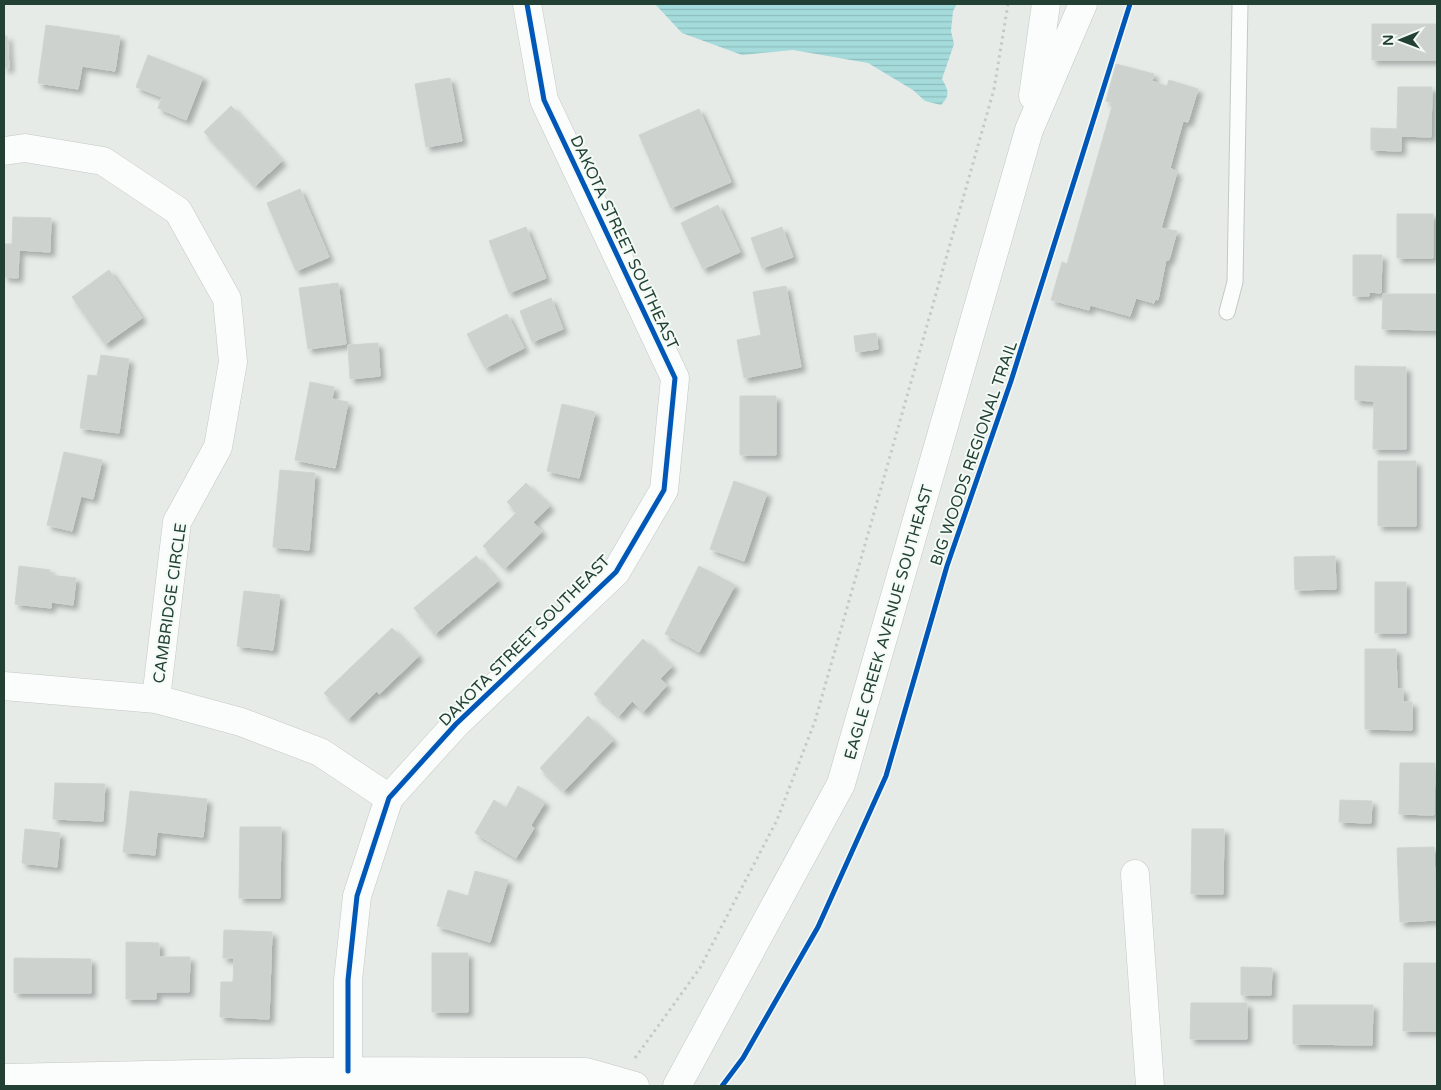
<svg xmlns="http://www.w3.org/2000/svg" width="1441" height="1090" font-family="'Varela Round',sans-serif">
	<defs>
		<pattern id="water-rules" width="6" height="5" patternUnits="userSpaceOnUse" patternTransform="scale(1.25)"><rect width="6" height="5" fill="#a5dbdb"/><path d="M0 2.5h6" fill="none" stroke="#8ebdbd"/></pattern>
		<filter id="shadow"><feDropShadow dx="4.5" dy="4.5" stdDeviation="2.5" flood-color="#0004"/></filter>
	</defs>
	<rect width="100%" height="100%" fill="#e6ebe8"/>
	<path fill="url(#water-rules)" d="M655,4H957L953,11L951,31L954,44L942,79C948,90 951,95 941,105L925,101L913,90L868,63L793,50L742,55L682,33Z"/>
	<path fill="#cdd2cf" stroke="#ced4d1" filter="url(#shadow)" d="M1372,24H1437V60H1372Z
		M46,25L120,36L115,71L82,66L78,89L38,83Z
		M4,36H7L9,68H4Z
		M148,55L203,77L186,120L158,108L162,97L136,87Z
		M1116,64L1154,74L1152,81L1167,86L1169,80L1198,89L1188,122L1183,121L1170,168L1177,172L1161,228L1177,231L1169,260H1166L1158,300L1155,299L1154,303L1136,298L1130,316L1090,305L1089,310L1051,300L1062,262L1067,264L1113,103L1106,101Z
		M450,78L462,141L426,147L415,84Z
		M1398,87H1432L1431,137L1401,136V151L1371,150V128L1397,129Z
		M231,106L282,161L255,186L204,132Z
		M699,109L731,182L671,208L639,135Z
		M300,189L329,257L296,271L267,203Z
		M718,205L740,252L703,269L681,223Z
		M1397,214H1433V258H1397Z
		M13,217L51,218L50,252L19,250L18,278L4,277V244H12Z
		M526,227L546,278L509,293L489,241Z
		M782,227L793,257L762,268L751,238Z
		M1353,255H1382L1381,293L1369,292V296H1353Z
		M109,270L142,318L105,344L72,297Z
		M338,283L346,344L308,349L299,288Z
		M786,286L801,367L744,378L737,340L761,335L753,292Z
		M1383,294H1437V330L1382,329Z
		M551,298L563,329L532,342L520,311Z
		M507,314L524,348L485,368L467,334Z
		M876,333L878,349L856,352L854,336Z
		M378,343L380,376L350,379L348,345Z
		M101,355L129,359L119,433L80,428L88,375L97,376Z
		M1355,366L1406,367V449H1373L1374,401L1355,400Z
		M310,382L334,387L332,399L348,402L335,468L295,460Z
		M740,396H776V455H740Z
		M562,404L595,412L579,478L547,471Z
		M64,452L102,460L93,499L81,496L72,531L47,525Z
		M1378,461H1416V526H1378Z
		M280,470L315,473L309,550L273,547Z
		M734,481L767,493L744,561L710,549Z
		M526,483L550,506L533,522L542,532L505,568L483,546L517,512L507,502Z
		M476,556L498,581L435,634L414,608Z
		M1335,556L1336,589L1295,590L1294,557Z
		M19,566L50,570L49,575L76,578L73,605L51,602V608L15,604Z
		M699,566L735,585L699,652L665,634Z
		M1375,582H1406V633H1375Z
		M244,591L280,595L273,650L237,646Z
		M392,628L419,656L379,694L377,691L348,719L324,693Z
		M643,639L672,666L660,679L667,685L643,712L632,701L619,716L594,694Z
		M1365,649H1396L1397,689H1403V702H1412V730L1365,729Z
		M588,716L613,740L564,791L540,768Z
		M1400,763H1435L1434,815L1399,814Z
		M55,783L105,784L103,821L53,819Z
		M518,786L545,802L531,825L534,828L516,858L475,833L494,800L506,808Z
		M130,791L207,799L203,837L157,832L155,855L123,852Z
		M1340,800L1372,801L1371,823L1339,822Z
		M240,827H281L280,898H239Z
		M25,829L60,833L57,867L22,863Z
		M1192,829H1224L1223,894H1191Z
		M1434,847L1436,920L1400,922L1397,848Z
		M475,871L508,880L490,942L437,926L448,890L468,896Z
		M224,930L272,932L269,1019L220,1017L221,982H233L234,958H223Z
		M126,942L159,943V957H190L189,992H156V999H126Z
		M432,953H468V1012H432Z
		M14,958L91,959V993H14Z
		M1404,963H1437V1031H1403Z
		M1241,967L1272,968L1271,995H1241Z
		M1191,1003H1247V1039H1190Z
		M1293,1005H1373L1372,1045L1293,1044Z"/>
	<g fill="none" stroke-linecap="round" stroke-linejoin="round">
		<defs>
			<path id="service" d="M1227,312L1235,282L1240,4"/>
			<path id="minor" d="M4,151L25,148L103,161L178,211L227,299L233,362L218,447L177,522L156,699
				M4,686L156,699L241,722L320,752L389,798
				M1135,874L1150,1086
				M348,1071V980L357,896L389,798L456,724L616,572L664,490L675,378L544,100L527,4
				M4,1078L348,1071L586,1072L635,1086"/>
			<path id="secondary" d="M1033,96L1046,4
				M677,1086L841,784L1029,130L1083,4"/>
		</defs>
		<use href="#service" stroke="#c3c8c5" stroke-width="17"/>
		<use href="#minor" stroke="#c3c8c5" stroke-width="29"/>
		<use href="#secondary" stroke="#c1c9c5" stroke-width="29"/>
		<path stroke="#c2cbc6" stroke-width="3" stroke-dasharray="2.5 4" stroke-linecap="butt" d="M635,1058L700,968L777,820L815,721L994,89L1008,4"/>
		<use href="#service" stroke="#fbfcfc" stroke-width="15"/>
		<use href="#minor" stroke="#fbfcfc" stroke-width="28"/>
		<use href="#secondary" stroke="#fbfcfc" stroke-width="28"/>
		<defs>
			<path id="cycleway" d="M348,1071V980L357,896L389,798L456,724L616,572L664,490L675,378L544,100L527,4
				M722,1086L743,1058L818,927L886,776L947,566L1011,381L1130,4"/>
		</defs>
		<use href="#cycleway" stroke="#f4faf6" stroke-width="8"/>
		<use href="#cycleway" stroke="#0057b8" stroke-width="5"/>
	</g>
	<g text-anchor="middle" stroke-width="4" stroke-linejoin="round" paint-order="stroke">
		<g font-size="16" fill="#224134" stroke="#f4faf6">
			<text transform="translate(625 242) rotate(65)" y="6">DAKOTA STREET SOUTHEAST</text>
			<text transform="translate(973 453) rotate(-71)" y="6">BIG WOODS REGIONAL TRAIL</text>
			<text transform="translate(169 603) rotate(-82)" y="6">CAMBRIDGE CIRCLE</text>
			<text transform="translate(888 622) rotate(-74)" y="6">EAGLE CREEK AVENUE SOUTHEAST</text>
			<text transform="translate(524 640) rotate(-45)" y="6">DAKOTA STREET SOUTHEAST</text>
		</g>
	</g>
	<rect width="1441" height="1090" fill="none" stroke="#224134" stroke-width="10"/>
	<g transform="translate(1401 40) rotate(269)" stroke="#f4faf6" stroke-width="4" paint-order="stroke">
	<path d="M0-4L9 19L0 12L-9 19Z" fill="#224134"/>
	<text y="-8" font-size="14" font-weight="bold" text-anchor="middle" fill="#224134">N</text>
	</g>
</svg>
